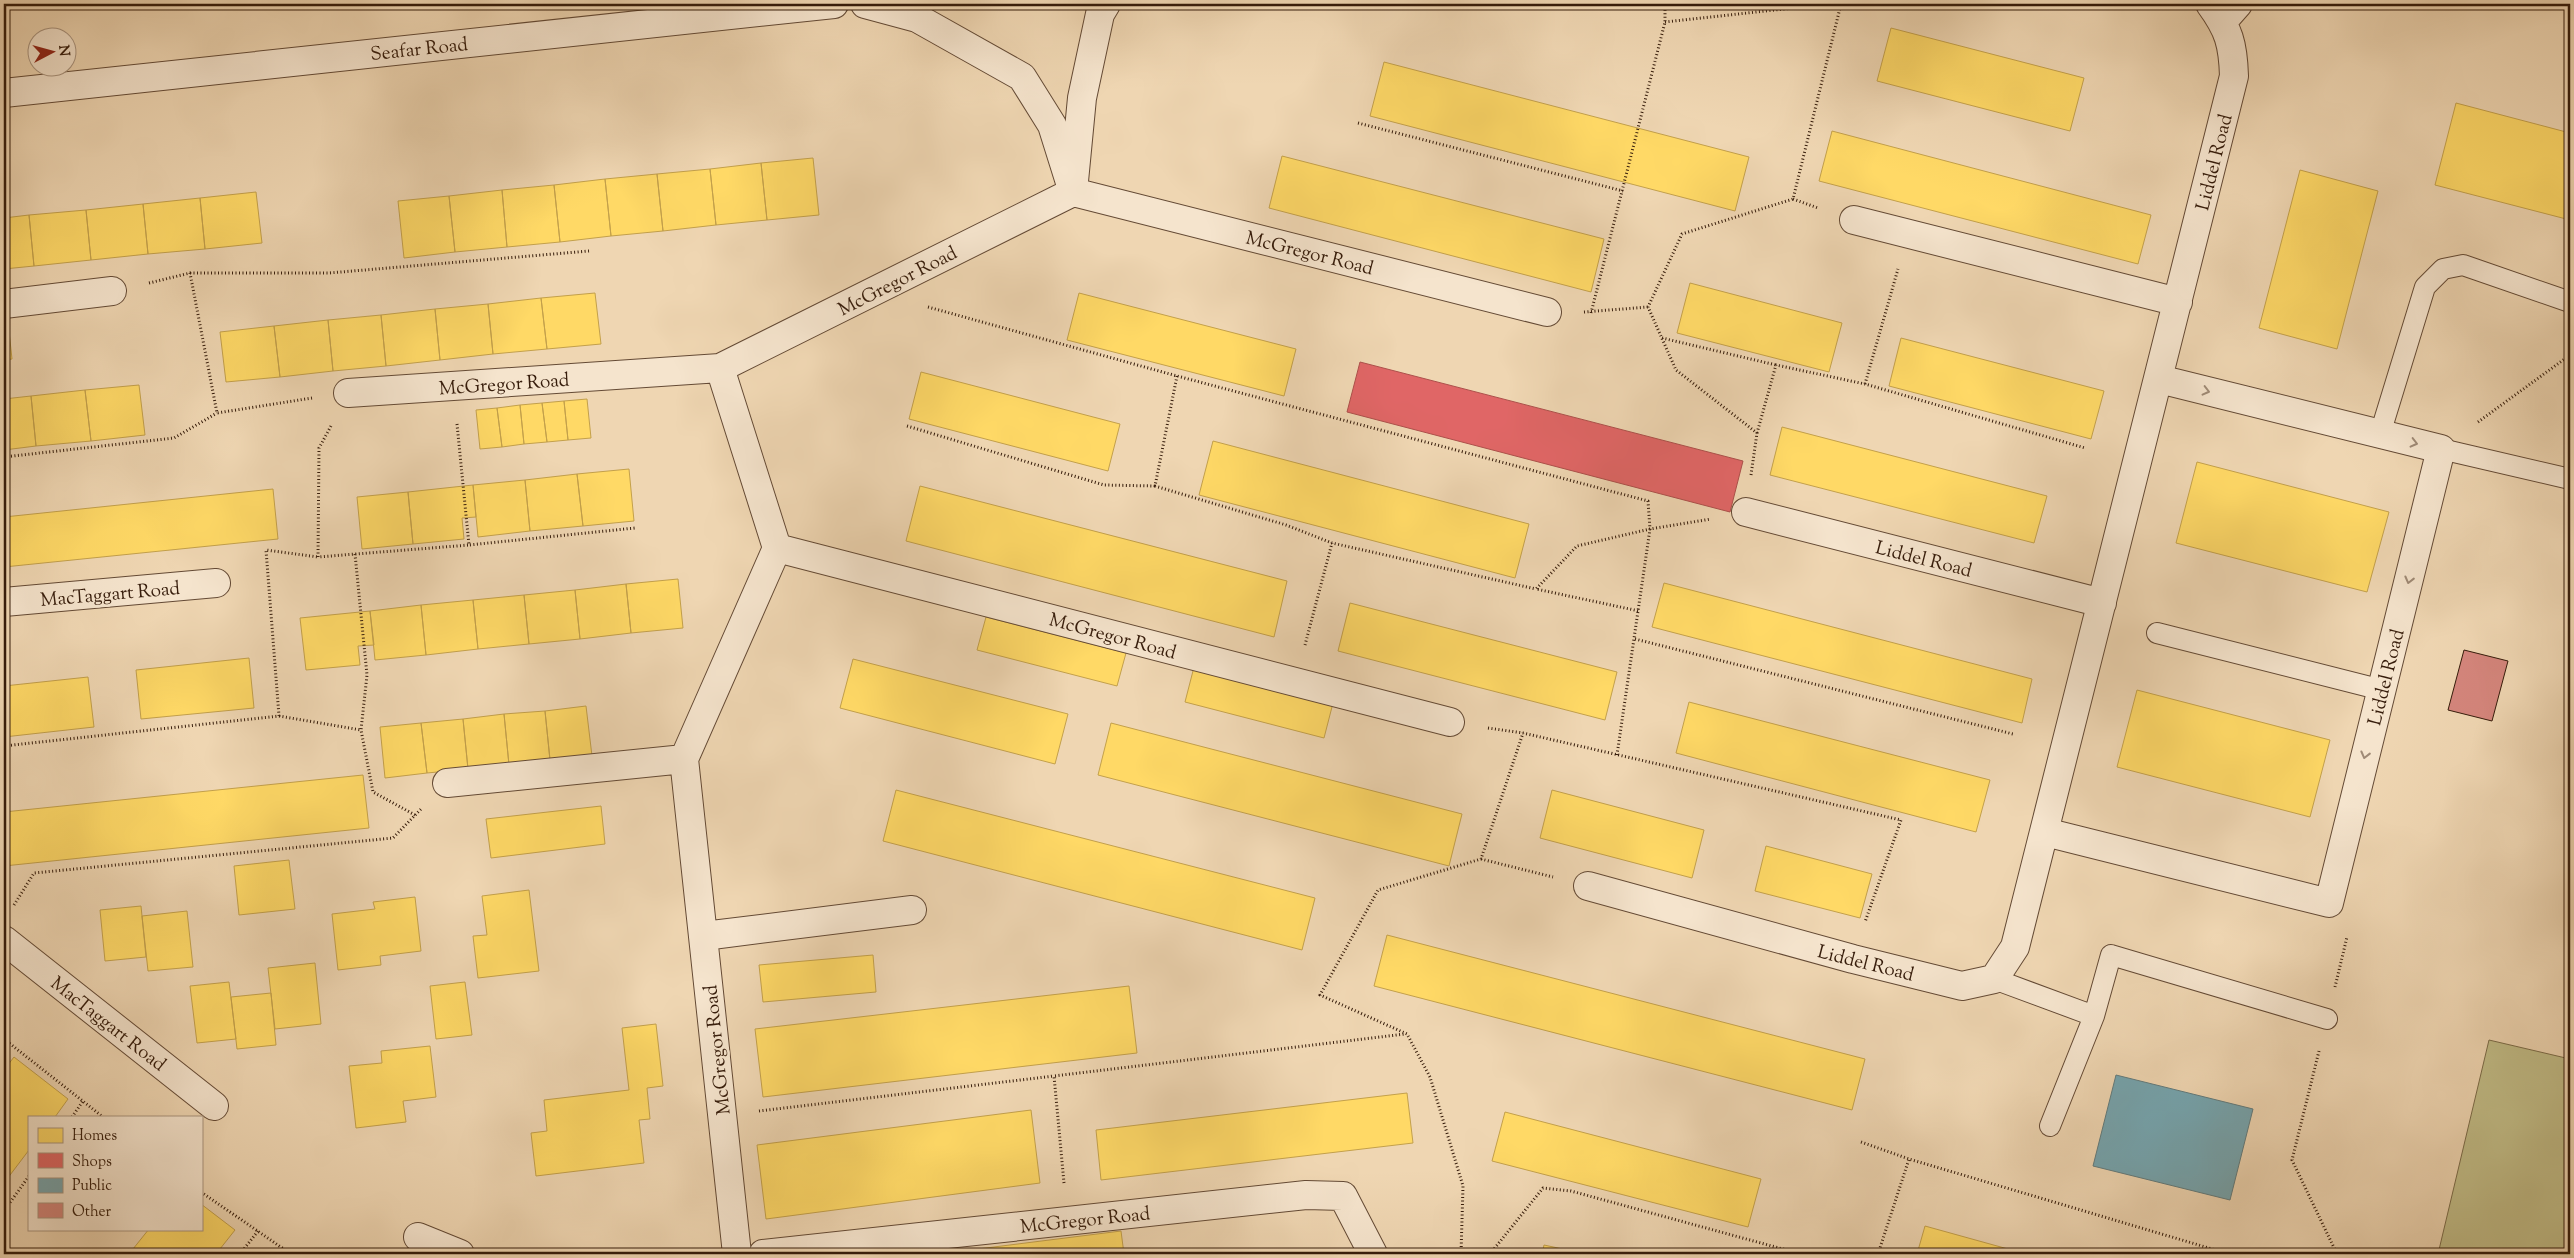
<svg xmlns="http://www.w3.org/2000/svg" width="2574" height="1258" font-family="'Sorts Mill Goudy',serif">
	<rect width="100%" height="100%" fill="#efd6b2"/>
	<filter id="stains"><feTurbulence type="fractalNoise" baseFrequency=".004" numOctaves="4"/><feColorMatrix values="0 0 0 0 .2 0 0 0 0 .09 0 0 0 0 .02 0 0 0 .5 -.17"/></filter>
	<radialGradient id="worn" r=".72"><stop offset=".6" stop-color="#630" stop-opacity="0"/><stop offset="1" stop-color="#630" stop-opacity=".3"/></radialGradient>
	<path fill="#c1bc87" stroke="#7c6c49" d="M2489,1040L2570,1059V1254H2438Z"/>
	<path fill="#ffd966" stroke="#c3a04b" d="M1891,28L2084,78L2070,131L1877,81Z
		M1384,62L1749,157L1735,211L1370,116Z
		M2456,103L2570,133V220L2435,185Z
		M1832,131L2151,215L2138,264L1819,181Z
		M1282,156L1604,239L1591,292L1269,208Z
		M813,158L819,215L767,220L761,163Z
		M761,163L767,220L716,225L710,169Z
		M710,169L716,225L663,231L657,174Z
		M2300,170L2378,191L2337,349L2259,328Z
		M657,174L663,231L611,236L605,179Z
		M605,179L611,236L560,242L554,185Z
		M554,185L560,242L507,247L502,190Z
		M502,190L507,247L455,252L449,196Z
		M256,192L262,243L205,249L200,198Z
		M449,196L455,252L404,258L398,201Z
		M200,198L205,249L148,254L143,204Z
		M143,204L148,254L91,260L86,210Z
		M86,210L91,260L34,266L29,215Z
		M29,215L34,266L4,269V218Z
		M1690,283L1842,323L1829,372L1677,333Z
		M595,293L601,344L547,349L541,298Z
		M1079,293L1296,349L1284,396L1067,340Z
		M541,298L547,349L493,354L488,304Z
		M488,304L493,354L440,360L435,309Z
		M435,309L440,360L386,366L381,315Z
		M381,315L386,366L333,371L328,320Z
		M328,320L333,371L280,377L274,326Z
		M4,322H8L12,359L4,360Z
		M274,326L280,377L226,382L220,332Z
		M1901,338L2104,391L2091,439L1889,386Z
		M921,372L1120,424L1108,471L909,419Z
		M139,385L145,435L91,441L85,390Z
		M85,390L91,441L36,446L31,396Z
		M31,396L36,446L4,450V399Z
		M587,399L591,438L568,440L564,401Z
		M564,401L568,440L547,442L542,403Z
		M542,403L547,442L524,444L520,405Z
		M520,405L524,444L502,447L497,408Z
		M497,408L502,447L480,449L476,410Z
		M1782,427L2047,496L2034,543L1770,475Z
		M1213,441L1529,524L1515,578L1199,495Z
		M2197,462L2389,512L2367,592L2176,543Z
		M629,469L634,521L583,526L577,474Z
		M577,474L583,526L530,531L525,480Z
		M525,480L530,531L478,537L473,485Z
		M473,485L476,517L462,518L464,539L413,544L408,492Z
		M920,486L1287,581L1274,637L906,541Z
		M273,489L278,539L4,567V517Z
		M408,492L413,544L362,549L357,497Z
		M678,579L683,628L631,633L626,584Z
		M1664,583L2032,679L2022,723L1652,627Z
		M626,584L631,633L580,639L575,590Z
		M575,590L580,639L529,644L524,595Z
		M524,595L529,644L478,649L473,600Z
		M473,600L478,649L426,655L421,605Z
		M1350,603L1617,672L1605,720L1338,651Z
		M421,605L426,655L375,660L370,611Z
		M370,611L374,645L358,646L360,665L306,670L300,618Z
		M986,617L1126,653L1117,686L977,650Z
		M249,658L254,708L141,719L136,670Z
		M853,659L1068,714L1055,764L840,708Z
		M1194,667L1333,703L1324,738L1185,702Z
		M88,677L94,727L4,737V686Z
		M2137,690L2330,740L2310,817L2117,767Z
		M1689,702L1990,780L1976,832L1676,753Z
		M586,706L592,756L550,760L545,711Z
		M545,711L550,760L509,765L504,714Z
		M504,714L509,765L468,769L463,719Z
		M463,719L468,769L427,773L421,723Z
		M421,723L427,773L385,778L380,727Z
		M1111,723L1462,814L1449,866L1098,775Z
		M363,775L369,828L4,866V812Z
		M896,790L1315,898L1302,950L883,841Z
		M1552,790L1704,830L1692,878L1540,838Z
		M601,806L605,844L491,858L486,819Z
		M1766,846L1872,874L1860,918L1755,891Z
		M289,860L295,909L239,915L234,866Z
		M529,890L539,971L478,978L473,936L487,935L482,896Z
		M415,897L421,951L380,956L381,965L338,970L332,914L375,909L373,902Z
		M141,906L146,957L105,961L100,910Z
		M187,911L193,967L148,971L142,916Z
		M1387,935L1865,1059L1852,1110L1374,986Z
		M873,955L876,992L763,1002L759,965Z
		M315,963L321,1024L275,1029L268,968Z
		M229,982L236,1039L197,1043L190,986Z
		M465,982L472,1035L436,1039L430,986Z
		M1129,986L1137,1053L763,1097L755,1029Z
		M271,993L276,1045L237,1049L231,997Z
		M656,1024L663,1086L647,1088L650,1119L639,1120L644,1163L536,1176L531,1133L547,1131L544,1100L629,1090L622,1028Z
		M430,1046L436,1097L403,1101L406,1122L356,1128L349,1066L382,1063L381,1051Z
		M14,1057L68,1099L55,1117H29V1150L4,1183V1070Z
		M1407,1093L1413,1143L1101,1180L1096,1130Z
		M1031,1110L1040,1183L766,1219L757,1145Z
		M1505,1112L1761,1179L1748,1227L1492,1161Z
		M201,1204L235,1230L216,1254H129L149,1229H201Z
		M1925,1226L2026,1254H1917Z
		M1121,1231L1124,1254H971L970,1250Z
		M1544,1245L1586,1254H1542Z
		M941,1250V1254H909Z"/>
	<path fill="#e06666" stroke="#ad504b" d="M1360,362L1743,461L1730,512L1347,412Z"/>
	<path fill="#76a5af" stroke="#637c7e" d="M2116,1075L2253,1109L2230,1200L2093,1166Z"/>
	<path fill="#d5867d" stroke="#361c0b" d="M2464,650L2508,661L2492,721L2448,710Z"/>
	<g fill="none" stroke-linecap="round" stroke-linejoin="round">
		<defs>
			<path id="service" d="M2380,434L2425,287L2443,269L2463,265L2570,302
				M2441,449L2570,479
				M2157,633L2382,690
				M1994,979L2094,1016L2111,955L2327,1019
				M2050,1126L2094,1016"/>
			<path id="minor" d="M865,4L917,18L1022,77L1052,125L1073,192
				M2223,21L2238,4
				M1074,181L1082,98L1100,14L1106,4
				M1854,220L2178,302
				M4,304L112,291
				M348,393L720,368
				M1746,512L2102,603
				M777,548L1450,722
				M4,602L216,583
				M447,783L684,759
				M2045,832L2329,903L2441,449L2159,379
				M1588,886L1853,959L1962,986L1994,979L2015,947L2234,76C2233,44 2229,30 2210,4
				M704,936L912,910
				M4,940L214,1106
				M418,1237L460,1254
				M737,1254L684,759L777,548L720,368L1073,192L1547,312
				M763,1254L1306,1195L1343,1196L1373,1254"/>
			<path id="tertiary" d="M4,93L834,4"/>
		</defs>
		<use href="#service" stroke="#644a35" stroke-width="22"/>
		<use href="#minor" stroke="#644a35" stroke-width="30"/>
		<use href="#tertiary" stroke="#644a35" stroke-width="30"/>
		<path stroke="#361c0b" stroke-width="3" stroke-dasharray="1 2.5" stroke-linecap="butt" d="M1665,22L1802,7L1840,8
			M1358,123L1623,191
			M1793,199L1818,208
			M190,273H329L589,251
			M149,283L190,273L217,413L312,398
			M928,307L1177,376L1648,501L1650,529L1577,546L1536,589L1639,611
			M1584,312L1648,307
			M1591,313L1665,22V4
			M1662,338L1776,365
			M1177,376L1155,486L1286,525L1332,543L1536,589
			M1865,384L1898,269
			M2478,422L2570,355
			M457,424L469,545L635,528
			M331,426L319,448L318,557L469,545
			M907,426L1104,485L1155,486
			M1757,433L1776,365L1865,384L2085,448
			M4,457L174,438L217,413
			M1751,475L1757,433L1676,370L1648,307L1682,234L1793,199L1841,4
			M355,554L367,675L361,730L373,792L415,815
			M1635,639L2013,734
			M1305,645L1332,543
			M279,716L361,730
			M1488,728L1523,733L1901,820L1865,922
			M4,746L279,716L266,550L318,557
			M1617,755L1650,529L1711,519
			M1481,859L1553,877
			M14,905L34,873L393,838L421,809
			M2335,987L2347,937
			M4,1039L103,1117
			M2319,1051L2292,1160L2337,1254
			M759,1111L1054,1076
			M72,1117L83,1101
			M1861,1142L1909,1159L2229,1254
			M1064,1183L1054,1076L1405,1034
			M201,1192L291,1254
			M4,1211L29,1176
			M240,1254L258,1231
			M1461,1254L1463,1186L1430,1077L1407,1034L1320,995L1378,890L1481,859L1523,733
			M1490,1254L1543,1188L1571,1191L1801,1254
			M1878,1254L1909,1159"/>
		<use href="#service" stroke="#f5e4cd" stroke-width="20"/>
		<use href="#minor" stroke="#f5e4cd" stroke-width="28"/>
		<use href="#tertiary" stroke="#f5e4cd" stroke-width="28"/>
	</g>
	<defs><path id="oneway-chevron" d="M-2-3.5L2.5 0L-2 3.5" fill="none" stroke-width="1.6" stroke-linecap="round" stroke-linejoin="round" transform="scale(1.25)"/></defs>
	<g stroke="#9f8a76">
		<use href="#oneway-chevron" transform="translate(2206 391) rotate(14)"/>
		<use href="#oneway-chevron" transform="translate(2414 443) rotate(14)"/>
		<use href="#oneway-chevron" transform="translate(2409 580) rotate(104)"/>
		<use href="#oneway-chevron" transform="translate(2365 755) rotate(104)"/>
	</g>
	<g text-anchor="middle" stroke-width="5" stroke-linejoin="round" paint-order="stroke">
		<g font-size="19" fill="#361c0b" stroke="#f5e4cd">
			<text transform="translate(419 48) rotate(-6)" y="7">Seafar Road</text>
			<text transform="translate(2213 162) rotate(-76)" y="7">Liddel Road</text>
			<text transform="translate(1310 252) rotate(14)" y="7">McGregor Road</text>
			<text transform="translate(897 280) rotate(-27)" y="7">McGregor Road</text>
			<text transform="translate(504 383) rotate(-4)" y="7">McGregor Road</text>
			<text transform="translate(1924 558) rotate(14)" y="7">Liddel Road</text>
			<text transform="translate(110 593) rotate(-5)" y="7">MacTaggart Road</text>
			<text transform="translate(1113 635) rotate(15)" y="7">McGregor Road</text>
			<text transform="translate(2385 677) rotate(-76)" y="7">Liddel Road</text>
			<text transform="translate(1866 962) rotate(14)" y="7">Liddel Road</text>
			<text transform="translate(109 1023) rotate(38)" y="7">MacTaggart Road</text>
			<text transform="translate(716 1050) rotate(-96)" y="7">McGregor Road</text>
			<text transform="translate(1085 1219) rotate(-6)" y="7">McGregor Road</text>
		</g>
	</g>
	<rect width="2574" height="1258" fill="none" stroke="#efd6b2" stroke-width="20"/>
	<rect x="5" y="5" width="2564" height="1248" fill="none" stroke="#361c0b" stroke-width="2.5"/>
	<rect x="10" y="10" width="2554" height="1238" fill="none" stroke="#361c0b"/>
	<rect x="28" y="1116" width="175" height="115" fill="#f5e4cd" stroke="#a9947f"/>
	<rect x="38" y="1128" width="25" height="15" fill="#ffd966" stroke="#a9947f"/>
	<text x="72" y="1140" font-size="15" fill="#361c0b">Homes</text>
	<rect x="38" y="1153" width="25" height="15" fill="#e06666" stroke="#a9947f"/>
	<text x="72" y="1166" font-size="15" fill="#361c0b">Shops</text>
	<rect x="38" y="1178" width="25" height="15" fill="#76a5af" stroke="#a9947f"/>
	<text x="72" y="1190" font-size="15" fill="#361c0b">Public</text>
	<rect x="38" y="1203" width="25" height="15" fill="#d5867d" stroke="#a9947f"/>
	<text x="72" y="1216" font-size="15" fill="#361c0b">Other</text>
	<g transform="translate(52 52) rotate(84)"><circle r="24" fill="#f5e4cd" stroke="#a9947f"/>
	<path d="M0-4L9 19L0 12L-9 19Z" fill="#8f2418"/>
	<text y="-8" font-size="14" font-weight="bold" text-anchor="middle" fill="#361c0b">N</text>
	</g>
	<rect width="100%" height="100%" filter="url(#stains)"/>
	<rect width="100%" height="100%" fill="url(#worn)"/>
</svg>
